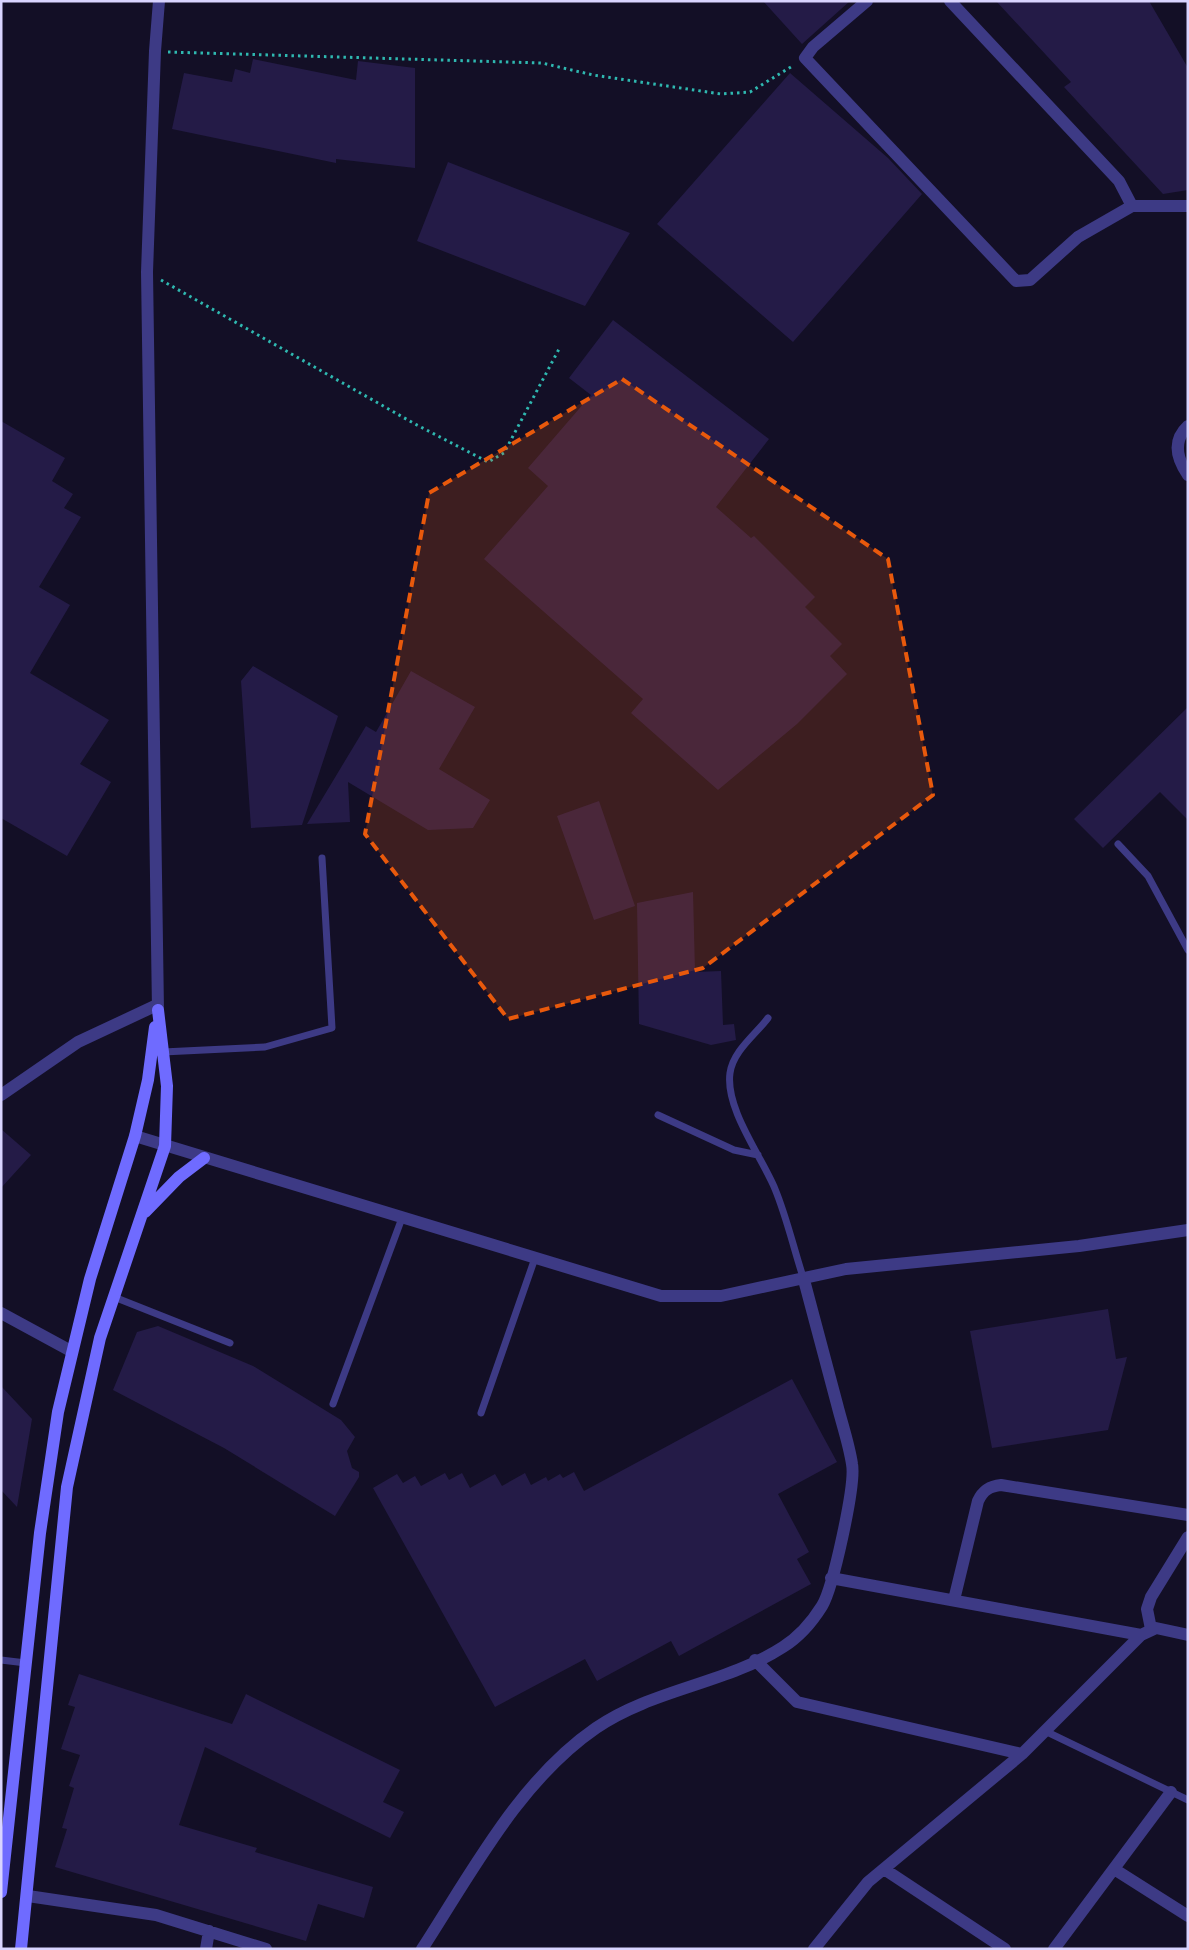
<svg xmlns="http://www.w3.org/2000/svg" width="1189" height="1950" font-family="Commissioner,sans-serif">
	<rect width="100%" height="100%" fill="#130f26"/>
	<path fill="#241b47" d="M763,1H850L802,44Z
		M996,1H1149L1188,68V190L1163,194L1064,87L1071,82Z
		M253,59L356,80L358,61L415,68V168L336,159V163L172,129L184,73L232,82L235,69L250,73Z
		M790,73L888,158L922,194L793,342L657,224Z
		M448,162L630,233L585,306L417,241Z
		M613,320L769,439L716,507L751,538L754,536L815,597L805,607L842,644L830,656L847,674L797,724L718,790L631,713L643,699L484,559L548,486L528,468L591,395L569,378Z
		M1,421L65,458L52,481L73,494L64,508L81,517L39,587L70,605L30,673L109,720L80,764L111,782L67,856L1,818Z
		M253,666L338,716L302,825L251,828L241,681Z
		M411,671L475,707L439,769L490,800L473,828L428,830L348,782L350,822L307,824L366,726L376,732Z
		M1188,707V820L1160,792L1103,848L1074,819Z
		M599,801L635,906L594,920L557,816Z
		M693,892L695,972L721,971L723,1025L734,1024L736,1040L711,1045L639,1024L637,903Z
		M1,1129L31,1155L1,1188Z
		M1108,1309L1116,1359L1127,1357L1108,1430L992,1448L970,1331Z
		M158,1326L253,1366L341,1420L355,1437L347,1451L352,1468L359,1472V1477L335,1516L224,1448L113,1390L137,1332Z
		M792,1379L837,1462L778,1494L809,1552L797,1559L811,1584L679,1656L671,1641L597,1681L585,1659L495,1707L373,1488L397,1474L403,1483L415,1476L421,1486L445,1473L449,1480L462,1473L470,1488L495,1474L502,1486L525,1473L531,1485L546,1477L548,1481L560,1474L563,1478L574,1472L584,1491Z
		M1,1386L32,1419L17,1507L1,1490Z
		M79,1674L232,1724L246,1694L400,1770L383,1802L404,1812L390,1838L205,1747L179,1825L257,1848L255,1852L373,1887L364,1918L318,1904L306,1941L55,1867L67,1829L62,1828L74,1788L69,1786L80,1755L61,1749L75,1707L68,1705Z"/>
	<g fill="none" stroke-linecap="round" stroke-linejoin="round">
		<path stroke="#2fb8b0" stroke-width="3" stroke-dasharray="2.5 4" stroke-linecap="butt" d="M168,52L542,63L593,75L721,94L750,92L794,65
			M161,280L415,424L488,462L504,453L559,349"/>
		<path stroke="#3d3a85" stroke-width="7" d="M1118,844L1148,876L1188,950
			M768,1018C755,1035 733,1051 730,1073C725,1109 762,1157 775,1189C787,1218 794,1250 804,1280
			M163,1052L265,1047L332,1028L322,858
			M658,1115L734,1150L758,1155
			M114,1297L230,1343
			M333,1404L402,1218
			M481,1413L535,1258
			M1,1660L26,1663
			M1045,1731L1188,1800"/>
		<path stroke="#3d3a85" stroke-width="12" d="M867,1L813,47L805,58L1016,281L1030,280L1078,237L1132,206H1188
			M950,1L1119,181L1132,206
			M1188,426C1172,441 1177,459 1188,475
			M158,1010L147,272L155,51L159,1
			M1,1095L78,1042L157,1005
			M135,1136L661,1296H721L846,1269L1079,1246L1188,1230
			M1,1313L71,1351
			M831,1578L1141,1635
			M954,1600L978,1501C983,1490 990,1486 1001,1485L1188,1515
			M1151,1629L1147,1609L1151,1597L1188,1537
			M755,1660L797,1702L1022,1754
			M884,1869L1005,1949
			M1114,1869L1188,1916
			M28,1896L156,1915L266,1949
			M206,1949L209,1931
			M422,1949C472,1872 519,1781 596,1728C653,1689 726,1684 783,1647C799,1637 812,1622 822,1606C833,1588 856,1484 852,1464C849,1444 842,1424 837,1404C826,1363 815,1321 804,1280
			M814,1949L868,1882L1022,1754L1141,1635L1156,1628L1188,1635
			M1054,1949L1171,1792"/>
		<path stroke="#6f6bff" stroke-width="12" d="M145,1212L179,1177L204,1158
			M1,1892L40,1533L58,1412L90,1279L135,1136L148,1080L155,1027
			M21,1949L67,1487L100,1338L165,1146L167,1086L158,1010"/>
	</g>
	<path fill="#e8590c" fill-opacity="0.2" stroke="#e8590c" stroke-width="4" stroke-dasharray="10 6" stroke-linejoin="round" d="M622,379L888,559L933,795L703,968L508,1019L365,834L429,493Z"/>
	<rect width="1189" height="1950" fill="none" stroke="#d9d4ff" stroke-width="5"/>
</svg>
